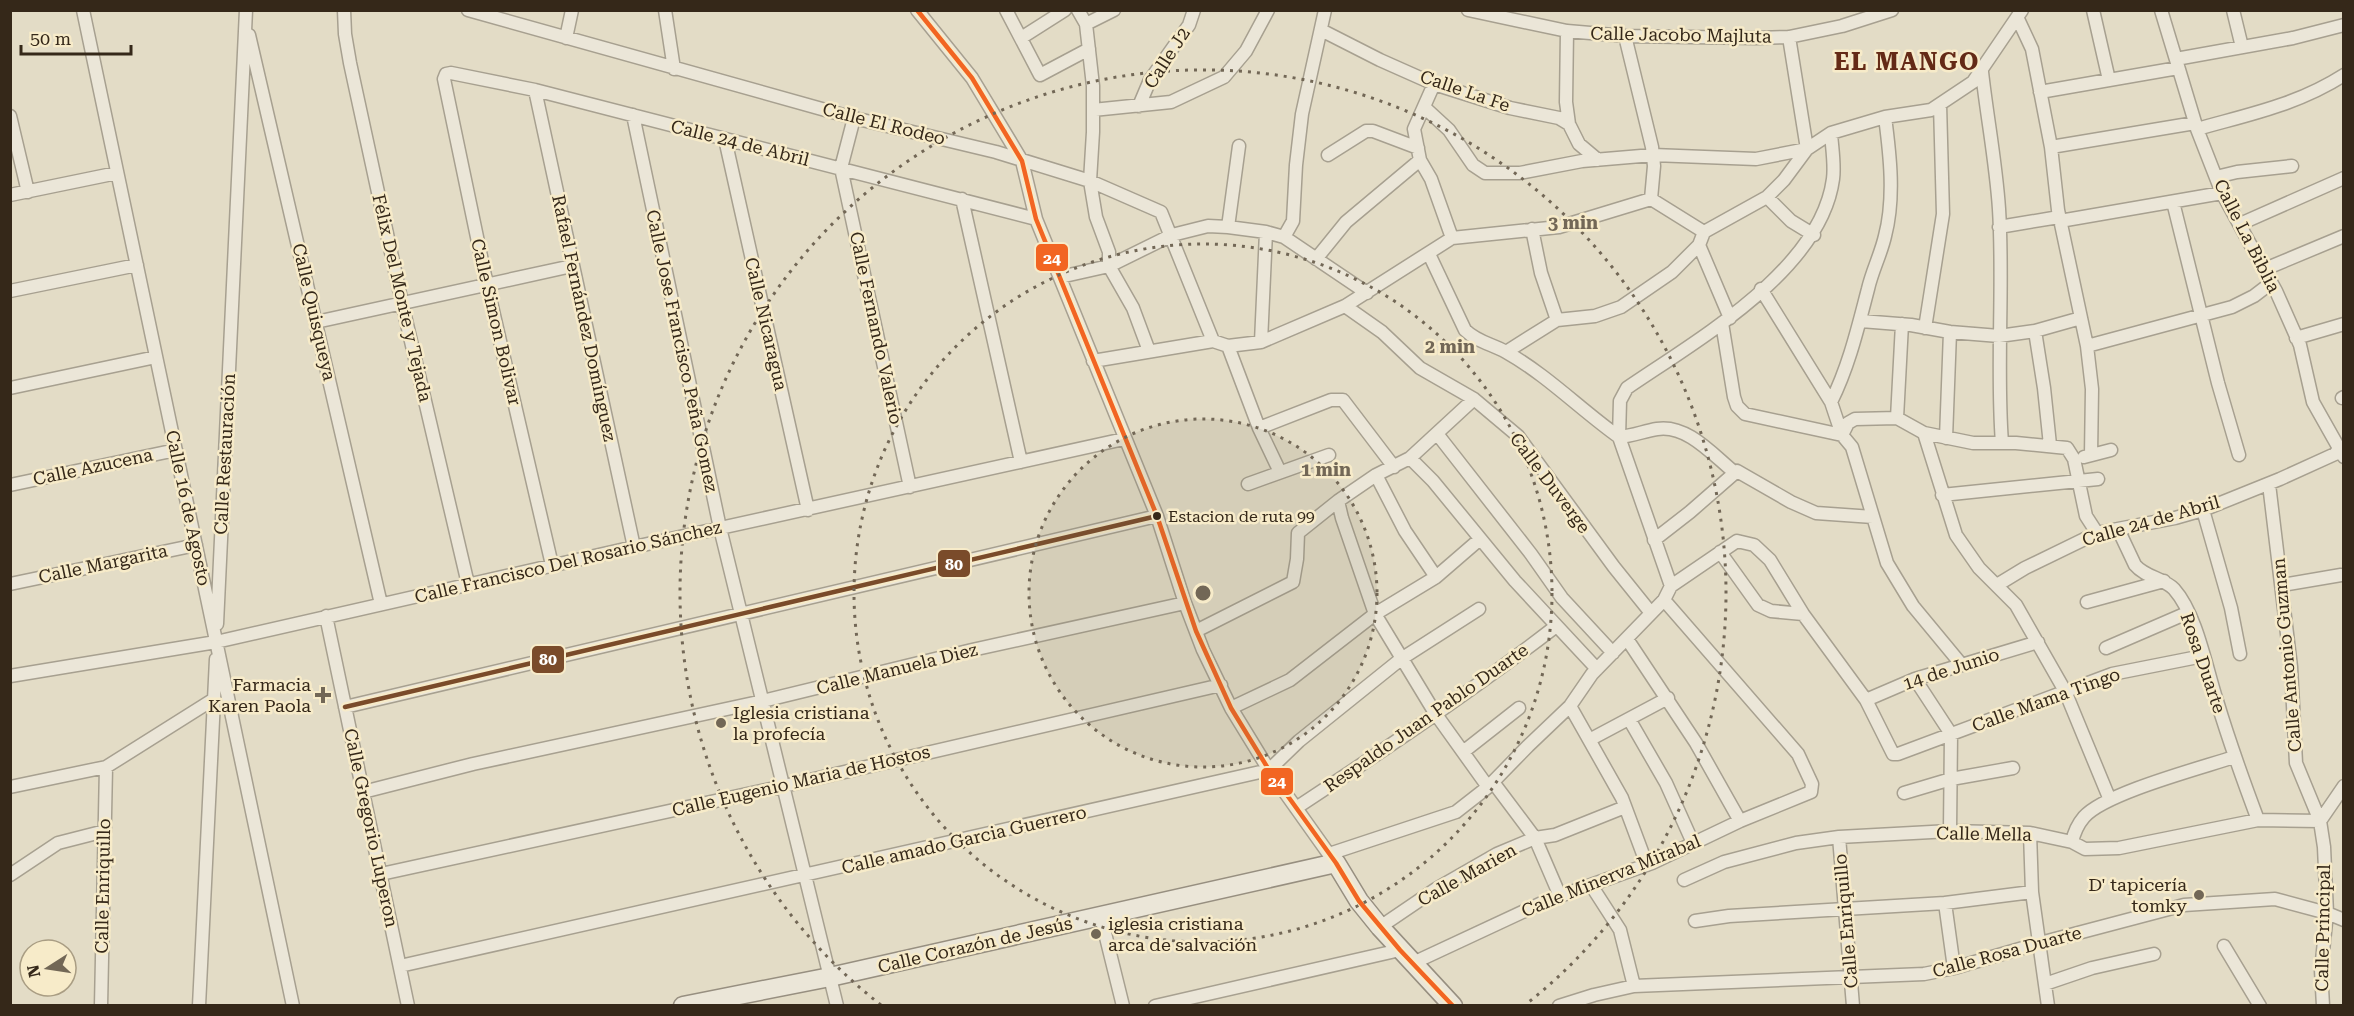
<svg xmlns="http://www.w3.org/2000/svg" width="2354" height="1016" font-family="'Roboto Serif',serif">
	<rect width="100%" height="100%" fill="#e3dcc6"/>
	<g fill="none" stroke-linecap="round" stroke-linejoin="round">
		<defs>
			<path id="street" d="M83,10L293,1006
				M344,10L345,34L350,63L402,303L468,584
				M468,10L854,118L996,152L1090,181L1161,212L1213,341
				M665,10L674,69
				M917,10L972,78L1022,161L1036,219L1157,516L1185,603L1203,650L1231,708L1269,770L1333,860
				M1006,10L1040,75L1089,49
				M1078,10L1086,24L1093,86V132L1090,181L1096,217L1109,252V266L1133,308L1149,351
				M1468,10L1567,31L1625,36L1756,38L1789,37L1842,26L1892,10
				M2093,10L2109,80
				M2161,10L2197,129L2222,193L2276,291L2300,345L2313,402L2344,457
				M2233,10L2242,47
				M2018,19L2032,49L2051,147L2058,210L2087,346L2092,389L2091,455
				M1086,24L1114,10
				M1321,30L1380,60L1434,84L1510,108L1559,118L1569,124L1579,144L1598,160
				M1567,31L1566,102L1569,124
				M249,35L381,604
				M1625,36L1652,147L1654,166L1651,199
				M1789,37L1807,149
				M566,38L572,10
				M1021,38L1065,10
				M2176,59L2293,38L2344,25
				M1982,72C1987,117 1996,163 1999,209C2004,287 1996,365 2002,443
				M535,90L634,547
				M2040,92L2178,68
				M1139,106L1150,80L1189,25L1194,10
				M1424,107L1449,130L1473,165L1485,173H1520L1582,161L1653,155L1756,159L1807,149L1831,133L1885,117L1931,110L1973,82L2022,10
				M1093,110L1171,102L1224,77L1246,51L1268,10
				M633,115L720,528L837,1006
				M10,116L28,192
				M854,118L841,168L910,487
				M2197,129C2250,114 2297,105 2344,75
				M725,139L808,510
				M2051,147L2195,123
				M1328,155L1366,131H1373L1418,148
				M1420,160L1431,179L1452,238
				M2216,177L2237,172L2292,166
				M10,195L117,173
				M1767,197L1791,221L1814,235
				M962,199L1021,462
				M2173,202L2218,383L2239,455
				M2060,221L2222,193
				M2240,224L2344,178
				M1228,227L1239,146
				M1999,227L2059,217
				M1532,229L1541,273L1557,320
				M1284,237L1293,221L1296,165L1302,114L1325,10
				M1699,245L1730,318
				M1429,254L1465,330C1477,342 1492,344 1506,352C1547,375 1581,410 1619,437C1633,436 1644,431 1657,429C1687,424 1713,455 1734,472
				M1316,259L1346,222L1420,160L1414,129L1434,84
				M2265,269L2344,236
				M1060,277L1109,266L1172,235L1208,226L1228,227L1266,232L1284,237L1367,293
				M1761,289L1831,402L1842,435L1852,447L1887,563L1913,606L1961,664
				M10,291L137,265
				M1345,306L1382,332L1420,368L1474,399L1518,436L1614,567L1651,613
				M1861,321L1911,325L1950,332L1999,336L2035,331L2081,318
				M316,322L572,266
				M1722,323L1734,397L1737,406L1745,414L1842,435L1848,423L1855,419L1897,418L1924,433L1973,443H2016L2067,448L2074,459L2086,516L2097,533
				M1925,328L1943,214L1940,104
				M2035,331L2044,388L2050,445
				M2296,338L2344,324
				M1261,342L1266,232
				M1228,346L1259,428L1280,472
				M2087,346L2232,307L2254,296L2271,283
				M1506,352L1557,320L1595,316L1621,307L1672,272L1699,245L1704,232L1767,197L1784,180L1807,149
				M1093,361L1213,341L1228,346L1261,342L1345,306L1452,238L1559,227L1651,199L1704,232
				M10,388L156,357
				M2342,398L2344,397
				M1831,402C1849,366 1858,327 1868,289C1872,271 1881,254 1885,236C1895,198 1890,155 1885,117
				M1897,418L1902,324
				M1259,428L1331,400H1343L1394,467
				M1924,433L1956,535L1979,568L2016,605L2065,691L2110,800
				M1438,435L1531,554L1562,598L1613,653
				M1946,438L1950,332
				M2084,457L2111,450
				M1410,458L1433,481L1515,581L1597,669
				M1376,475L1405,531L1436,577
				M1248,484L1329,455
				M2269,484L2291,667L2296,763L2320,821L2324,847L2327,913L2321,970L2323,1006
				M10,485L176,450
				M1942,495L2098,479
				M1338,501L1342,518L1375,614L1435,713L1488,787
				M2203,510L2231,608L2240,654
				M2118,529L2135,565C2145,577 2163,578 2174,589C2197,615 2206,668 2217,701C2229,741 2243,780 2258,820
				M1654,540L1690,512L1737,471L1791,502L1816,513L1873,517
				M1720,552L1758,605L1771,611L1803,614
				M552,565L487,285L444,79L446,74L451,73L535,90L1036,219
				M10,584L196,545
				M1997,585L2025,568L2097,533L2175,518L2203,510L2280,479L2335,454L2339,449
				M2282,585L2341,575
				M1671,586L1619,437L1620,401L1627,388C1697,340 1821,270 1833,179C1835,165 1832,148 1831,133
				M2087,602L2164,581
				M326,616L408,1006
				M217,624L246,10
				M1196,631L1293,582L1297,559L1298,533L1338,501L1376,475L1410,458L1474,399
				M1627,639L1696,743L1740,821
				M2106,648L2187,613
				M10,676L216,642L634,547L1124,439
				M1915,679L1951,734L1950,831
				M1866,700L1915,679L2038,642
				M1570,706L1622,798L1647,865
				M345,707L1157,516
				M1231,708L1290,680L1375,614L1436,577L1480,539
				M1629,719L1666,783L1693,843
				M1591,739L1668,698
				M1463,752L1519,708
				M1493,782L1535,838L1560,896
				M10,787L106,767L214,699
				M363,792L473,764L763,701L972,650L1185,603
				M1904,793L1951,779L2013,768
				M1296,808C1384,750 1472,691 1555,627
				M2320,821L2344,786
				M2030,833L2032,892L2048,1006
				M1839,837L1853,1006
				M2072,842C2074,833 2078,824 2084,817C2105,793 2201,768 2234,757
				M1329,854L1456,812L1488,787L1528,746L1570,706L1592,674L1664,600L1671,586L1737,541L1754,545L1770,560L1803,614L1866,700L1893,754H1898L2112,674L2203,656
				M381,874L784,786L1221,685
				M10,875L58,843L105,831
				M1684,880L1724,862L1796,843L1839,837L1950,831L2030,833L2072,842L2085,849L2119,848L2258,820L2320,821
				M1591,885L1620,930L1634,986
				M1945,903L1954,968
				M1101,917L1123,1006
				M1695,921L1729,916L1945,903L2032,892
				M1380,927L1436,889L1497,854L1535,838L1555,835L1625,807
				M2224,946L2260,1006
				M1413,963L1546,901L1652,863L1740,821L1811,792L1812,784L1798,754L1664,600
				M400,966L1269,770L1299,741L1401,659L1479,609
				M2045,984L2092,968L2154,954
				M101,1006L106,767
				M199,1006L216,659
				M1155,1006L1400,950
				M1559,1006L1594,995L1634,986L1924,974L1954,968L2040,943L2184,905L2275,899L2327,913L2344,920"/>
			<path id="secondary" d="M683,1006L830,977L1336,863L1359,901L1380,927L1453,1006"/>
		</defs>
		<use href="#street" stroke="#a7a090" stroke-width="15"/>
		<use href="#secondary" stroke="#978f80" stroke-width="21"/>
		<use href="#street" stroke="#ebe6d8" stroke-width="12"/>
		<use href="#secondary" stroke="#ebe6d8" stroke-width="18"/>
		<defs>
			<path id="bus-1" d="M917,10L972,78L1022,161L1036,219L1157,516L1196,631L1231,708L1269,770L1336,863L1359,901L1400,950L1453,1006"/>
			<path id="bus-2" d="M345,707L1157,516"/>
		</defs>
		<use href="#bus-1" stroke="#f7ebc9" stroke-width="9"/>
		<use href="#bus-2" stroke="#f7ebc9" stroke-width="9"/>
		<use href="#bus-1" stroke="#f26522" stroke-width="4.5"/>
		<use href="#bus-2" stroke="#7a4b2a" stroke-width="4.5"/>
	</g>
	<circle cx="1203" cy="593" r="174" fill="#726756" fill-opacity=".12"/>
	<g fill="none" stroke="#726756" stroke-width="3" stroke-dasharray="3 6">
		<circle cx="1203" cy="593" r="174"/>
		<circle cx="1203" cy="593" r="349"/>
		<path d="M881 1005A523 523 0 1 1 1525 1005"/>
	</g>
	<circle fill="#352819" stroke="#f7ebc9" stroke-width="2" cx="1157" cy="516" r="5"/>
	<g fill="#726756" stroke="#f7ebc9" stroke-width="2">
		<path d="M320 686h6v6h6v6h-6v6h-6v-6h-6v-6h6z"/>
		<circle cx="721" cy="723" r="6"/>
		<circle cx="2199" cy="895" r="6"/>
		<circle cx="1096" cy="934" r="6"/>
	</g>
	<g text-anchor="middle" stroke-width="5" stroke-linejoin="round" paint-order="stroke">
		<g font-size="16" fill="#352819" stroke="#f7ebc9" text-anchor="start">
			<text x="1168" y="522">Estacion de ruta 99</text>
		</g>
		<g font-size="18" fill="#352819" stroke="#f7ebc9">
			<text transform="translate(1681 35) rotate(1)" y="6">Calle Jacobo Majluta</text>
			<text transform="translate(1167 58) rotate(-57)" y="6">Calle J2</text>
			<text transform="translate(1465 91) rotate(19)" y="6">Calle La Fe</text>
			<text transform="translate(884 124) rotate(14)" y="6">Calle El Rodeo</text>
			<text transform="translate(740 143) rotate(14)" y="6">Calle 24 de Abril</text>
			<text transform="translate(2247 236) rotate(63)" y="6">Calle La Biblia</text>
			<text transform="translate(402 298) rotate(77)" y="6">Félix Del Monte y Tejada</text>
			<text transform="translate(314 312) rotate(77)" y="6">Calle Quisqueya</text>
			<text transform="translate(584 318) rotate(78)" y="6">Rafael Fernández Domínguez</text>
			<text transform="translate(496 322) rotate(77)" y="6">Calle Simon Bolivar</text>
			<text transform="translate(766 324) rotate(77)" y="6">Calle Nicaragua</text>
			<text transform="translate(876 328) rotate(78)" y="6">Calle Fernando Valerio</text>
			<text transform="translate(682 351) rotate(78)" y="6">Calle Jose Francisco Peña Gomez</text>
			<text transform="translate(225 454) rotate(-87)" y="6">Calle Restauración</text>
			<text transform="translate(93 467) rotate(-12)" y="6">Calle Azucena</text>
			<text transform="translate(1550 483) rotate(53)" y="6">Calle Duverge</text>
			<text transform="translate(188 508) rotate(78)" y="6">Calle 16 de Agosto</text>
			<text transform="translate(2151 521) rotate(-16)" y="6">Calle 24 de Abril</text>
			<text transform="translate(568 562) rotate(-13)" y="6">Calle Francisco Del Rosario Sánchez</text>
			<text transform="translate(103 564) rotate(-12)" y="6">Calle Margarita</text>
			<text transform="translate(2287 655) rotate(-95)" y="6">Calle Antonio Guzman</text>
			<text transform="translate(2203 663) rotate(71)" y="6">Rosa Duarte</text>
			<text transform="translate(897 669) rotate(-14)" y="6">Calle Manuela Diez</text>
			<text transform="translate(1951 669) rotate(-18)" y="6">14 de Junio</text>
			<text transform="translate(2046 700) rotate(-20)" y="6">Calle Mama Tingo</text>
			<text transform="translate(1426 718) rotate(-35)" y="6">Respaldo Juan Pablo Duarte</text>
			<text transform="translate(801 781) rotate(-13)" y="6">Calle Eugenio Maria de Hostos</text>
			<text transform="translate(371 828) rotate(78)" y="6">Calle Gregorio Luperon</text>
			<text transform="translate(1984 834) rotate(1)" y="6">Calle Mella</text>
			<text transform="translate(964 840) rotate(-13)" y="6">Calle amado Garcia Guerrero</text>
			<text transform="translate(1467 875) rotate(-29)" y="6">Calle Marien</text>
			<text transform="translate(1611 876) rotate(-22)" y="6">Calle Minerva Mirabal</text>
			<text transform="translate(103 886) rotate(-89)" y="6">Calle Enriquillo</text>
			<text transform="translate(1846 921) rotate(-95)" y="6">Calle Enriquillo</text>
			<text transform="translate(2323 928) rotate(-89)" y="6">Calle Principal</text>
			<text transform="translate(975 945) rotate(-13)" y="6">Calle Corazón de Jesús</text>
			<text transform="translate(2007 952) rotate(-15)" y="6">Calle Rosa Duarte</text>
		</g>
		<g font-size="18" fill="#352819" stroke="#f7ebc9" text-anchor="end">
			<text x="311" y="691">Farmacia<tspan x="311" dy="21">Karen Paola</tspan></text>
			<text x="733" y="719" text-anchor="start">Iglesia cristiana<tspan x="733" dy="21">la profecía</tspan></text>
			<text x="2187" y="891">D' tapicería<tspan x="2187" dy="21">tomky</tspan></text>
			<text x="1108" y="930" text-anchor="start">iglesia cristiana<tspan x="1108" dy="21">arca de salvación</tspan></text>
		</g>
		<g font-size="24" font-weight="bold" letter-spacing="1.5" fill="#642a16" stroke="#f7ebc9">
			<text x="1907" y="70">EL MANGO</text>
		</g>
	</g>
	<circle cx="1203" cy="593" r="9" fill="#726756" stroke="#f7ebc9" stroke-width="3"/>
	<g font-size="18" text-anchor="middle" font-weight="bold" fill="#726756" stroke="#f7ebc9" stroke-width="5" stroke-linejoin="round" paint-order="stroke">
		<text x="1573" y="229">3 min</text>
		<text x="1450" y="353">2 min</text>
		<text x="1326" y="476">1 min</text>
	</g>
	<g stroke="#f7ebc9" stroke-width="2">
		<rect x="1035" y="243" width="34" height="29" rx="6" fill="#f26522"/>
		<rect x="937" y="549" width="34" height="29" rx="6" fill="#7a4b2a"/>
		<rect x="531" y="645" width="34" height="29" rx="6" fill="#7a4b2a"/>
		<rect x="1260" y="767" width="34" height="29" rx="6" fill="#f26522"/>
	</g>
	<g font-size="16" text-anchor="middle" font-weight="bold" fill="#fff">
		<text x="1052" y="264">24</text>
		<text x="954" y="570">80</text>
		<text x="548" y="665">80</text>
		<text x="1277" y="787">24</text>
	</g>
	<rect width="2354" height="1016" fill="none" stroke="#352819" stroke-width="24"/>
	<g transform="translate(48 968) rotate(258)"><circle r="28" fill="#f7ebc9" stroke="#a99d83" stroke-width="1.5"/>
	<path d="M0-4.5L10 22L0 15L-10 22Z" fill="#726756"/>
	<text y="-9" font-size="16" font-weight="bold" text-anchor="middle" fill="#352819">N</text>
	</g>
	<path d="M21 45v9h110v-9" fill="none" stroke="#352819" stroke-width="3"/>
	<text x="30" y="45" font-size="18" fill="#352819" stroke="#f7ebc9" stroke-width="4.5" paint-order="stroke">50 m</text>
</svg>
